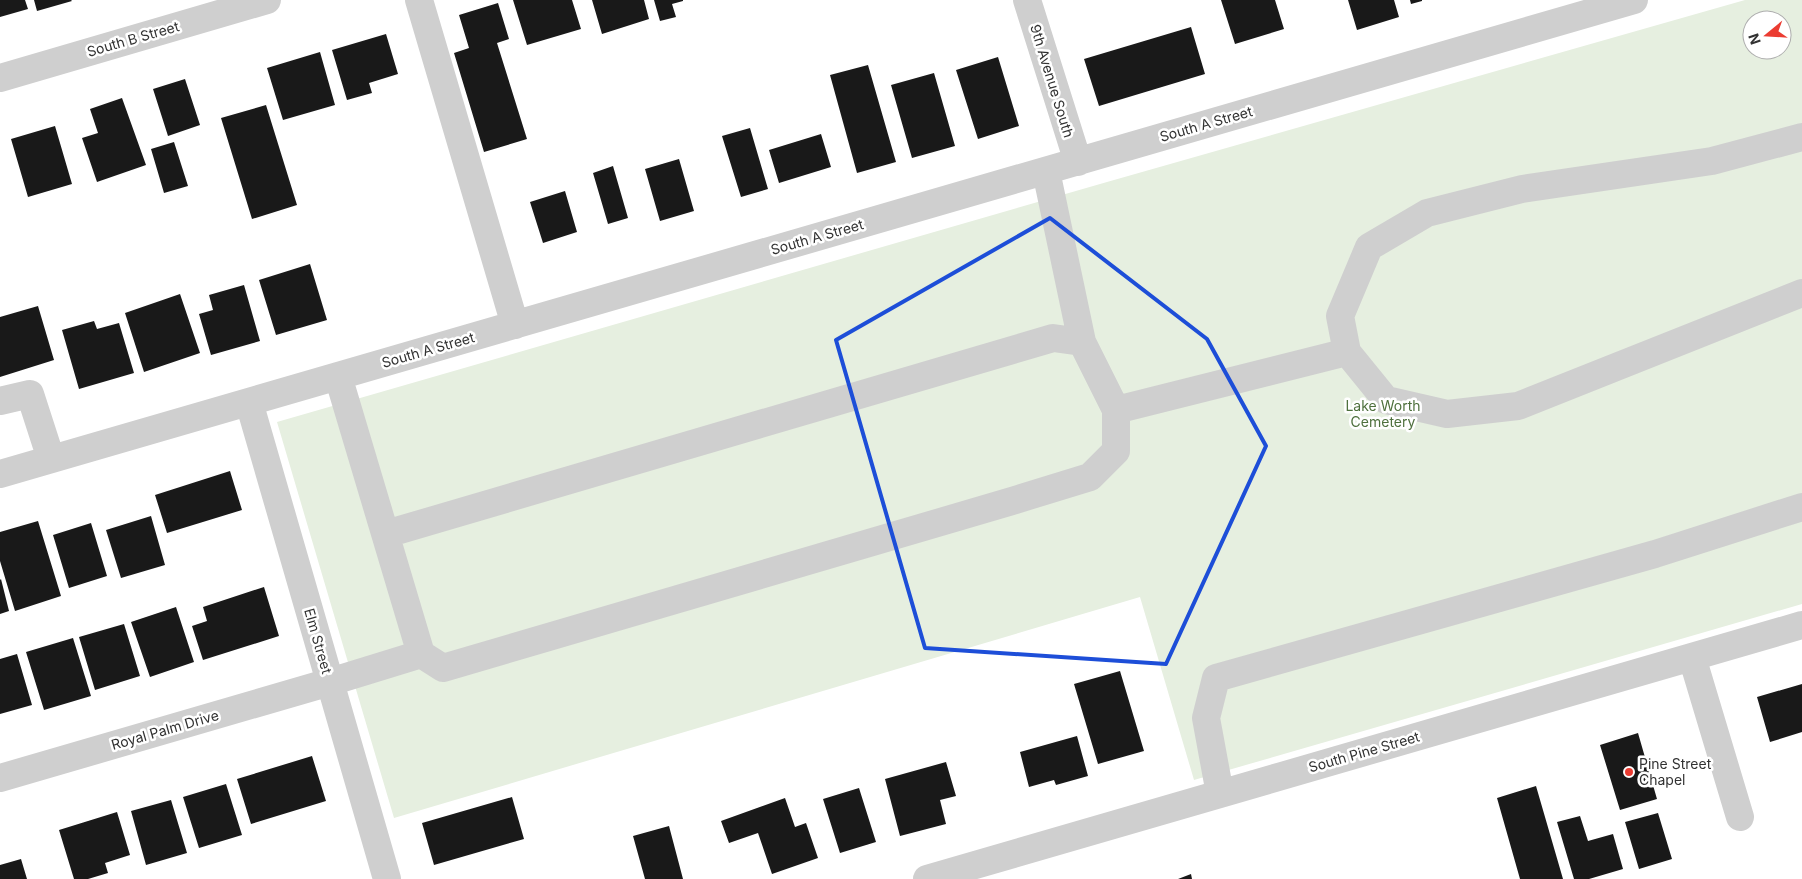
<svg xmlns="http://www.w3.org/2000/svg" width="1802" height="879" font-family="Inter,sans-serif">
	<rect width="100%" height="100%" fill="#fff"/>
	<path fill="#e6efe0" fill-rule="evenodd" d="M1745,0H1802V604L1194,780L1140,597L394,818L277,422L1107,182ZM1752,20H1782V50H1752Z"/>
	<path fill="#191919" d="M0,0H25L28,9L0,17Z
		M34,0H71L72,1L37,11Z
		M513,0H572L581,29L527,45Z
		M592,0H644L649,19L602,34Z
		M654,0H683V1L672,4L676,17L660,21Z
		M1221,0H1275L1284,29L1235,44Z
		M1348,0H1394L1399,17L1357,30Z
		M1410,0H1422V1L1411,4Z
		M498,3L509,39L497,43L527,139L484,152L454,53L469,48L459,15Z
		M1191,27L1205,74L1099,106L1084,59Z
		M386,34L398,74L369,83L372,93L347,100L332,50Z
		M320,52L335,105L283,120L267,68Z
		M998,57L1019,126L978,139L956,70Z
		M868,65L896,162L857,173L830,75Z
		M934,73L955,146L912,158L891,85Z
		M185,79L200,125L168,136L153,89Z
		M122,98L146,165L97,182L82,138L98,133L90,109Z
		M266,105L297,205L252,219L221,118Z
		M55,126L72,184L28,197L11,139Z
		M750,128L768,189L741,197L722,136Z
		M821,134L831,167L779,183L769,150Z
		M174,142L188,186L164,193L151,149Z
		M679,159L694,211L660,221L645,169Z
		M613,166L628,218L608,224L593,173Z
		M565,191L577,232L543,243L530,202Z
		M310,264L327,320L276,335L259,280Z
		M244,285L260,341L211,355L199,314L213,310L209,295Z
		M180,294L200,353L144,372L125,313Z
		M38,306L54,360L0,377V317Z
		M94,321L97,329L119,323L134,373L79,389L62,330Z
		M230,471L242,510L167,533L155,495Z
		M151,516L165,565L121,578L106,530Z
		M38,521L61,596L15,611L0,561V532Z
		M91,523L107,576L69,588L53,535Z
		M1,579L9,611L0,614V580Z
		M264,587L279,636L203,660L192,626L207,621L203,607Z
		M176,607L194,662L150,677L131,622Z
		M124,624L140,676L95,690L79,637Z
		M73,638L91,696L44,710L26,652Z
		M17,654L32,705L0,714V659Z
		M1120,671L1144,751L1098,764L1074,684Z
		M1802,684V732L1770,742L1757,697Z
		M1638,733L1657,799L1620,810L1600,745Z
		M1077,736L1088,776L1056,785L1054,780L1029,787L1020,752Z
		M312,756L326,801L251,824L237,779Z
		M946,762L956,796L940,800L946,824L900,836L885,779Z
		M226,784L242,835L199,848L183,797Z
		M1536,786L1563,879H1520L1497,798Z
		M859,788L876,842L840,853L823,799Z
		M512,797L524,839L434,865L422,823Z
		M785,798L795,827L806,823L818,858L772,874L758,833L729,843L721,821Z
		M171,800L187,853L146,865L131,811Z
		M117,812L130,855L105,863L108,873L88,879H74L59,830Z
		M1658,813L1672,859L1639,869L1625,822Z
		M1580,816L1588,841L1613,834L1623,869L1589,879H1574L1557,822Z
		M669,826L683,879H645L633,836Z
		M21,859L27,879H0V865Z
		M1191,874L1192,879H1178Z"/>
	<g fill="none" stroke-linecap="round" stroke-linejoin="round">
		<path stroke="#cfcfcf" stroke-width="28" d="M419,0L515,325
			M1027,0L1078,162
			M0,78L267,0
			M1802,137L1712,161L1522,189L1427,213L1369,247L1340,316L1347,352L1386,400L1447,414L1518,406L1802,293
			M1046,171L1082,342
			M338,376L421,654L443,668L1012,501L1090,477L1116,451V410L1347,352
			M0,401L30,394L51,459
			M249,402L387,879
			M0,474L1634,0
			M386,534L1053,338L1082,342L1116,410
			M1692,657L1740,817
			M0,778L330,682L421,654
			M1220,794L1206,718L1216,678L1655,554L1802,507
			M927,879L1802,625"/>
	</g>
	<path fill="none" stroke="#1d4ed8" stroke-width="4" stroke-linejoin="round" d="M1050,218L1207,339L1266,446L1166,664L925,648L836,340Z"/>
	<circle fill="#eb3c32" stroke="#fff" stroke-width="2" cx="1629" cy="772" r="5"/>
	<g text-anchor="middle" stroke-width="5" stroke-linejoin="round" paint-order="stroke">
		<g font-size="14" fill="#323232" stroke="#fff">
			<text transform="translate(133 39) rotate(-16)" y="5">South B Street</text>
			<text transform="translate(1052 81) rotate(73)" y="5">9th Avenue South</text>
			<text transform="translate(1206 124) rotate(-16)" y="5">South A Street</text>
			<text transform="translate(817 237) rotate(-16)" y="5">South A Street</text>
			<text transform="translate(428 350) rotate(-16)" y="5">South A Street</text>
			<text transform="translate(318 641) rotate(74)" y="5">Elm Street</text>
			<text transform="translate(165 730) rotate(-16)" y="5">Royal Palm Drive</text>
			<text transform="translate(1364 752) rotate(-16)" y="5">South Pine Street</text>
		</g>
		<g font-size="14" fill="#4e703d" stroke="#fff">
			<text x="1383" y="411">Lake Worth<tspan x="1383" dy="16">Cemetery</tspan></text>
		</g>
		<g font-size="14" fill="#323232" stroke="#fff" text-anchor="start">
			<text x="1639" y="769">Pine Street<tspan x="1639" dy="16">Chapel</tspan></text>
		</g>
	</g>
	<g transform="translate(1767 35) rotate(252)"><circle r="24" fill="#ffffff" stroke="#adadad"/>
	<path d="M0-4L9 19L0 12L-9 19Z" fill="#eb3c32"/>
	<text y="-8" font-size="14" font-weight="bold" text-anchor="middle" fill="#323232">N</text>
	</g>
</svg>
